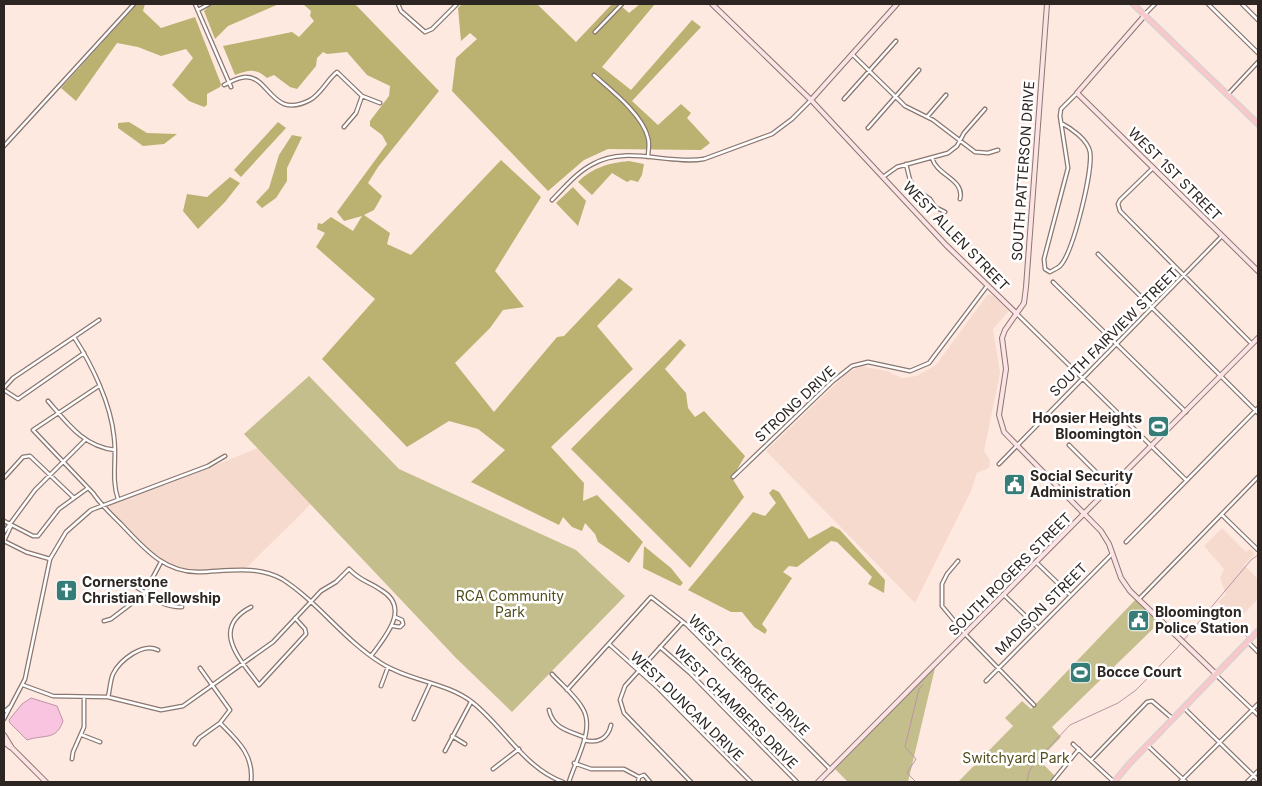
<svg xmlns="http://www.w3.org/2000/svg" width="1262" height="786" font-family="Inter,sans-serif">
	<rect width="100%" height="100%" fill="#fee9e0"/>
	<path fill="#f7dace" d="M988,294L994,296L1009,311L993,329L1000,373L984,451L990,460L989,468L977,473L971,491L915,603L766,451L847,373L861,366L887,371L902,378L916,376L936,365Z
		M258,448L311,504L244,570L186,572L161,561L101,504L166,485Z
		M1222,528L1246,552L1250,549L1255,554L1244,565L1258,579V599L1237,621L1218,602L1226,594L1220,578L1224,569L1204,546Z"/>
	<path fill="#c4be8d" d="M309,376L399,469L576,550L625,596L512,712L456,658L244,434Z
		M1136,599L1159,623L1052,727L1061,737L1039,760L1055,776L1050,782H958L1013,726L1005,718L1022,701L1031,709Z
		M935,668L908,782H848L835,769Z"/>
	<path fill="#bbb271" d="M137,4H145L143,11L161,28L195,17L221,84L220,87L207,94V105L204,107L189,101L172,85L193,58L186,49L161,56L138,47L117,43L76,101L61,88Z
		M211,4H279L228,26L215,39L204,11Z
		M303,4H355L439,91L378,167L368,183L382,196L374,210L364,215L390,233L387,244L411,255L501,160L541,197L495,271L524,307L503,310L490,328L455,363L494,412L557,337L564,336L619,278L633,289L597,326L633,369L551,447L584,483L583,501L597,495L643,542L629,563L598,542L595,534L585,523L582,531L572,527L563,517L559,525L471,482L505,450L478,429L449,421L407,447L322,359L375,299L316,247L325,233L317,229L318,223L322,224L331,217L353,231L362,216L344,221L337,212L387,144L382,135L370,126V121L389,96L390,86L367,75L347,52L327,54L323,52L317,58L316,66L297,89L290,87L274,75L267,78C256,68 249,70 235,75L223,46L292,32L299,37L314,21L310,16L311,11Z
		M462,4H537L576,42L612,4H619L629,13L640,4H655L602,67L631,90L692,20L701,27L632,101L658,125L681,104L691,113L687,118L710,143L701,150L608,149L584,160L548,191L452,91L456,58L477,39L470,33L461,41L458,8Z
		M129,122L147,133L177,134L164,144L143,146L118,128V123Z
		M278,122L286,128L241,177L234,170Z
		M292,135L302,137L287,168V181L276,198L262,208L256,202L269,188L279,155Z
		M629,161L644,164L642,175L638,182L631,180L627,182L612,173L592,195L578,182C593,167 609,163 629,161Z
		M230,177L240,183L225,202L198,229L183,211L187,194L207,197Z
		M573,187L586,201L578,226L556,203Z
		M680,339L686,345L665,369L686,393L688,408L695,417L704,411L745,456L732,478L744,497L690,568L571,449Z
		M773,489L779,492L809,539L832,526L840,530L885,580L884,593L868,584L872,577L837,542L831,541L797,567L789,566L783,572L792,578L762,624L767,630L765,634L754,627L742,612H731L688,590L753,512L765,516L776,503L769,493Z
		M644,546L671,568L683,583L680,586L643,568Z"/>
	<path fill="#f9c4df" stroke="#bc94a6" d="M31,698L57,706L63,721C56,741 45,734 27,740L10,723L9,720L22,704Z"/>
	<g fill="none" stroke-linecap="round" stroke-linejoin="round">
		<path stroke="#bc94a6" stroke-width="1" d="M1212,607L1222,611L1247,637
			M916,782L907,773L916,759L905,747L919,689L923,685
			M1027,782L1029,772L1034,763L1070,725L1118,703L1136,690L1177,648L1251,560L1258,555"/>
		<defs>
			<path id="street" d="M195,4L231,87
				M398,4L401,11L425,32L432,29L457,4
				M1208,4L1258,53
				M1242,4L1258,20
				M198,10L209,4
				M1145,14L1155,4
				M595,32L622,4
				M853,55L905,106L933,120L975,152L988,153L998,150
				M594,75C611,90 643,115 648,138C650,144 648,151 648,157
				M224,85C230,82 238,77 246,77C270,77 272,120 310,100C321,94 327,80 337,72L362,96L380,103
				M1228,94L1258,62
				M844,99L896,41
				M927,117L946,95
				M1061,123C1071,128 1088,140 1090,152C1093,171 1073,253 1060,266C1058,268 1053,270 1050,272L1045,269L1044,259L1068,168L1060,116L1061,109L1077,93
				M344,127L356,113L362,96
				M868,128L919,70
				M4,146L134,4
				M932,158C937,176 965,179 960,199
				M906,164L910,180L914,188L930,199L935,207L945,212
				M1153,168L1120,200L1118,204L1120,211L1252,344
				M883,177L897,167L948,153L957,146L964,133L985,109
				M552,200C565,187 577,172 593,164C626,145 668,165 704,159L772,134L792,119L811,100
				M1098,254L1258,413
				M1053,282L1186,412
				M1017,314L1186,480
				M74,337L99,320
				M99,386L33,430L93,493C101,505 111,514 121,524C144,548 164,573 200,572C228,571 256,565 282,579C318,602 344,640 381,663C409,681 446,682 472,702C504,727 524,768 563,782
				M4,388L13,378L74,337C92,365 111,404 114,437C117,459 111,478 118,499
				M4,390L18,399L84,353
				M48,401C67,423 84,447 115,450
				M1069,445L1110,486
				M999,464L1222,236
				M733,477L833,381L852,366L868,362L910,371L929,363L987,286
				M4,478L23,457L30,456L74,498
				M1222,515L1258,550
				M4,521L33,536H38L59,509L88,488
				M4,532L35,490L85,440
				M4,541L26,552L50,559
				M4,541L11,526
				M1126,542L1258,408
				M958,561L947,574L942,584V606L967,636L1034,705
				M1037,563L1069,594
				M119,582C140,581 153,608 182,607
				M1004,595L1037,627
				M1139,599L1258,477
				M251,607C209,629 241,660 259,685L306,634L305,629L295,618
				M104,621L111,619L144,594L161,562
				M683,622L625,686L620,700L624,713L691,782
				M393,626L400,627L403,624L402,620L395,617
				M1248,642L1258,652
				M609,644L659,689L751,782
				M660,647L690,673L797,782
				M552,674C562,685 576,696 583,709C595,730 575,761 569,782
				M1216,675L1258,715
				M986,681L1112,554
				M23,685L53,696L108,697L161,710L183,706L273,642L321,591L336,582L349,569C363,583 367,580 381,590C412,608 384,638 371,656
				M381,686L388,667
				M567,690L651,597L687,625L831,770
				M108,697C110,690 110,681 113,674C120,660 143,642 158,650
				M1184,708L1258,780
				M549,710C553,728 568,731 584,737
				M4,712L11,706
				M4,719L25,679L50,559L66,532L91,510L208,466L225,456
				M414,719L430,684
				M220,723C238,741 254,755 251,782
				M82,735L100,742
				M452,736L465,744
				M584,740C597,744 608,739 611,725
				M195,744L199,738L220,723L230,710L200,668
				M1073,744L1114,782
				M1147,745L1186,782
				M445,751L471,702
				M72,759L73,752L84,727V697
				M1091,760L1147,702L1152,701L1173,719
				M574,763L591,769H624L639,777L644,775L650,782
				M493,769L519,749
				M638,782L639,777
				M1052,782L1079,749
				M1180,782L1258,704
				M1247,782L1258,771"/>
			<path id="secondary" d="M712,4L811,100L946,245L1017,314
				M1047,4L1026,287L1024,303L1005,330L1002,338L1006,369L999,415L1004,432L1101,531L1109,544L1121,578L1130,591L1216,674
				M1145,15L1077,93L1258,271
				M811,100L897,4
				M4,735L12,748L46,782
				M4,742L10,747
				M818,782L1258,338"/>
			<path id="primary" d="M1133,4L1258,124
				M1114,782L1130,763L1258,631"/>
		</defs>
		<use href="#street" stroke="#897770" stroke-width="5"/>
		<use href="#secondary" stroke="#897770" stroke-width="6"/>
		<use href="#primary" stroke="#d5d3d3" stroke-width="7"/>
		<use href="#street" stroke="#fff" stroke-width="2.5"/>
		<use href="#secondary" stroke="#fde3e5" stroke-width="4"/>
		<use href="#primary" stroke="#fac7ca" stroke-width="4.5"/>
	</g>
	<defs>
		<symbol id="stadium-square" viewBox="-11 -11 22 22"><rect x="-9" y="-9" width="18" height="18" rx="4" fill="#367d78" stroke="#fff"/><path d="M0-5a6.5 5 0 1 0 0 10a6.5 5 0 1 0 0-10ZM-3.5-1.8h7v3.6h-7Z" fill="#fff"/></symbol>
		<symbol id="civic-square" viewBox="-11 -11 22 22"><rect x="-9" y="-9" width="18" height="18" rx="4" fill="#367d78" stroke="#fff"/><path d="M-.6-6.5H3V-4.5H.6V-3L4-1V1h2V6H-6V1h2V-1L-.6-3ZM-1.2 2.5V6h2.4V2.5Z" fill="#fff"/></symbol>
		<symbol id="church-square" viewBox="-11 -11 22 22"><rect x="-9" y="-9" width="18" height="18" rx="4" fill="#367d78" stroke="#fff"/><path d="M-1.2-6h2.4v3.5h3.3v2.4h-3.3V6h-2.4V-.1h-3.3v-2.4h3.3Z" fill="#fff"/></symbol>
	</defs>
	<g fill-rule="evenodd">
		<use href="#stadium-square" x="1146" y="414" width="25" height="25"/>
		<use href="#civic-square" x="1002" y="472" width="25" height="25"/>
		<use href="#church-square" x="54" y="578" width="25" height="25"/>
		<use href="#civic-square" x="1126" y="608" width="25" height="25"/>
		<use href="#stadium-square" x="1068" y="660" width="25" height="25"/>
	</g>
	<g text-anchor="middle" stroke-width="5" stroke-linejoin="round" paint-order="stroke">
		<g font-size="14" fill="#2c2521" stroke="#fff">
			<text transform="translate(1023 171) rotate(-86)" y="5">SOUTH PATTERSON DRIVE</text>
			<text transform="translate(1175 174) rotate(45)" y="5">WEST 1ST STREET</text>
			<text transform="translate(956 236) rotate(46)" y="5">WEST ALLEN STREET</text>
			<text transform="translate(1114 332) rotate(-45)" y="5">SOUTH FAIRVIEW STREET</text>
			<text transform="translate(795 404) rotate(-43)" y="5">STRONG DRIVE</text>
			<text transform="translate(1010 574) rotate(-45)" y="5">SOUTH ROGERS STREET</text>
			<text transform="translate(1041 609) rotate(-45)" y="5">MADISON STREET</text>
			<text transform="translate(749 675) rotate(45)" y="5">WEST CHEROKEE DRIVE</text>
			<text transform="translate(687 706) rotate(44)" y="5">WEST DUNCAN DRIVE</text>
			<text transform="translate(736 707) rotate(45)" y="5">WEST CHAMBERS DRIVE</text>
		</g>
		<g font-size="14" font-weight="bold" fill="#2c2521" stroke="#fff" text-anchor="start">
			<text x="1142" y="423" text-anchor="end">Hoosier Heights<tspan x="1142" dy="16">Bloomington</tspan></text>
			<text x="1030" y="481">Social Security<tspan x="1030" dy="16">Administration</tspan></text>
			<text x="82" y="587">Cornerstone<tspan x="82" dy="16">Christian Fellowship</tspan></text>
			<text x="1155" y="617">Bloomington<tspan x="1155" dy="16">Police Station</tspan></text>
			<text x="1097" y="677">Bocce Court</text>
		</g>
		<g font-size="14" fill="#534d1b" stroke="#fff">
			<text x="510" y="601">RCA Community<tspan x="510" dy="16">Park</tspan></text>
			<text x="1016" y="763">Switchyard Park</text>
		</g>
	</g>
	<rect width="1262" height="786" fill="none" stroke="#2c2521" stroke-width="10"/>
</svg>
